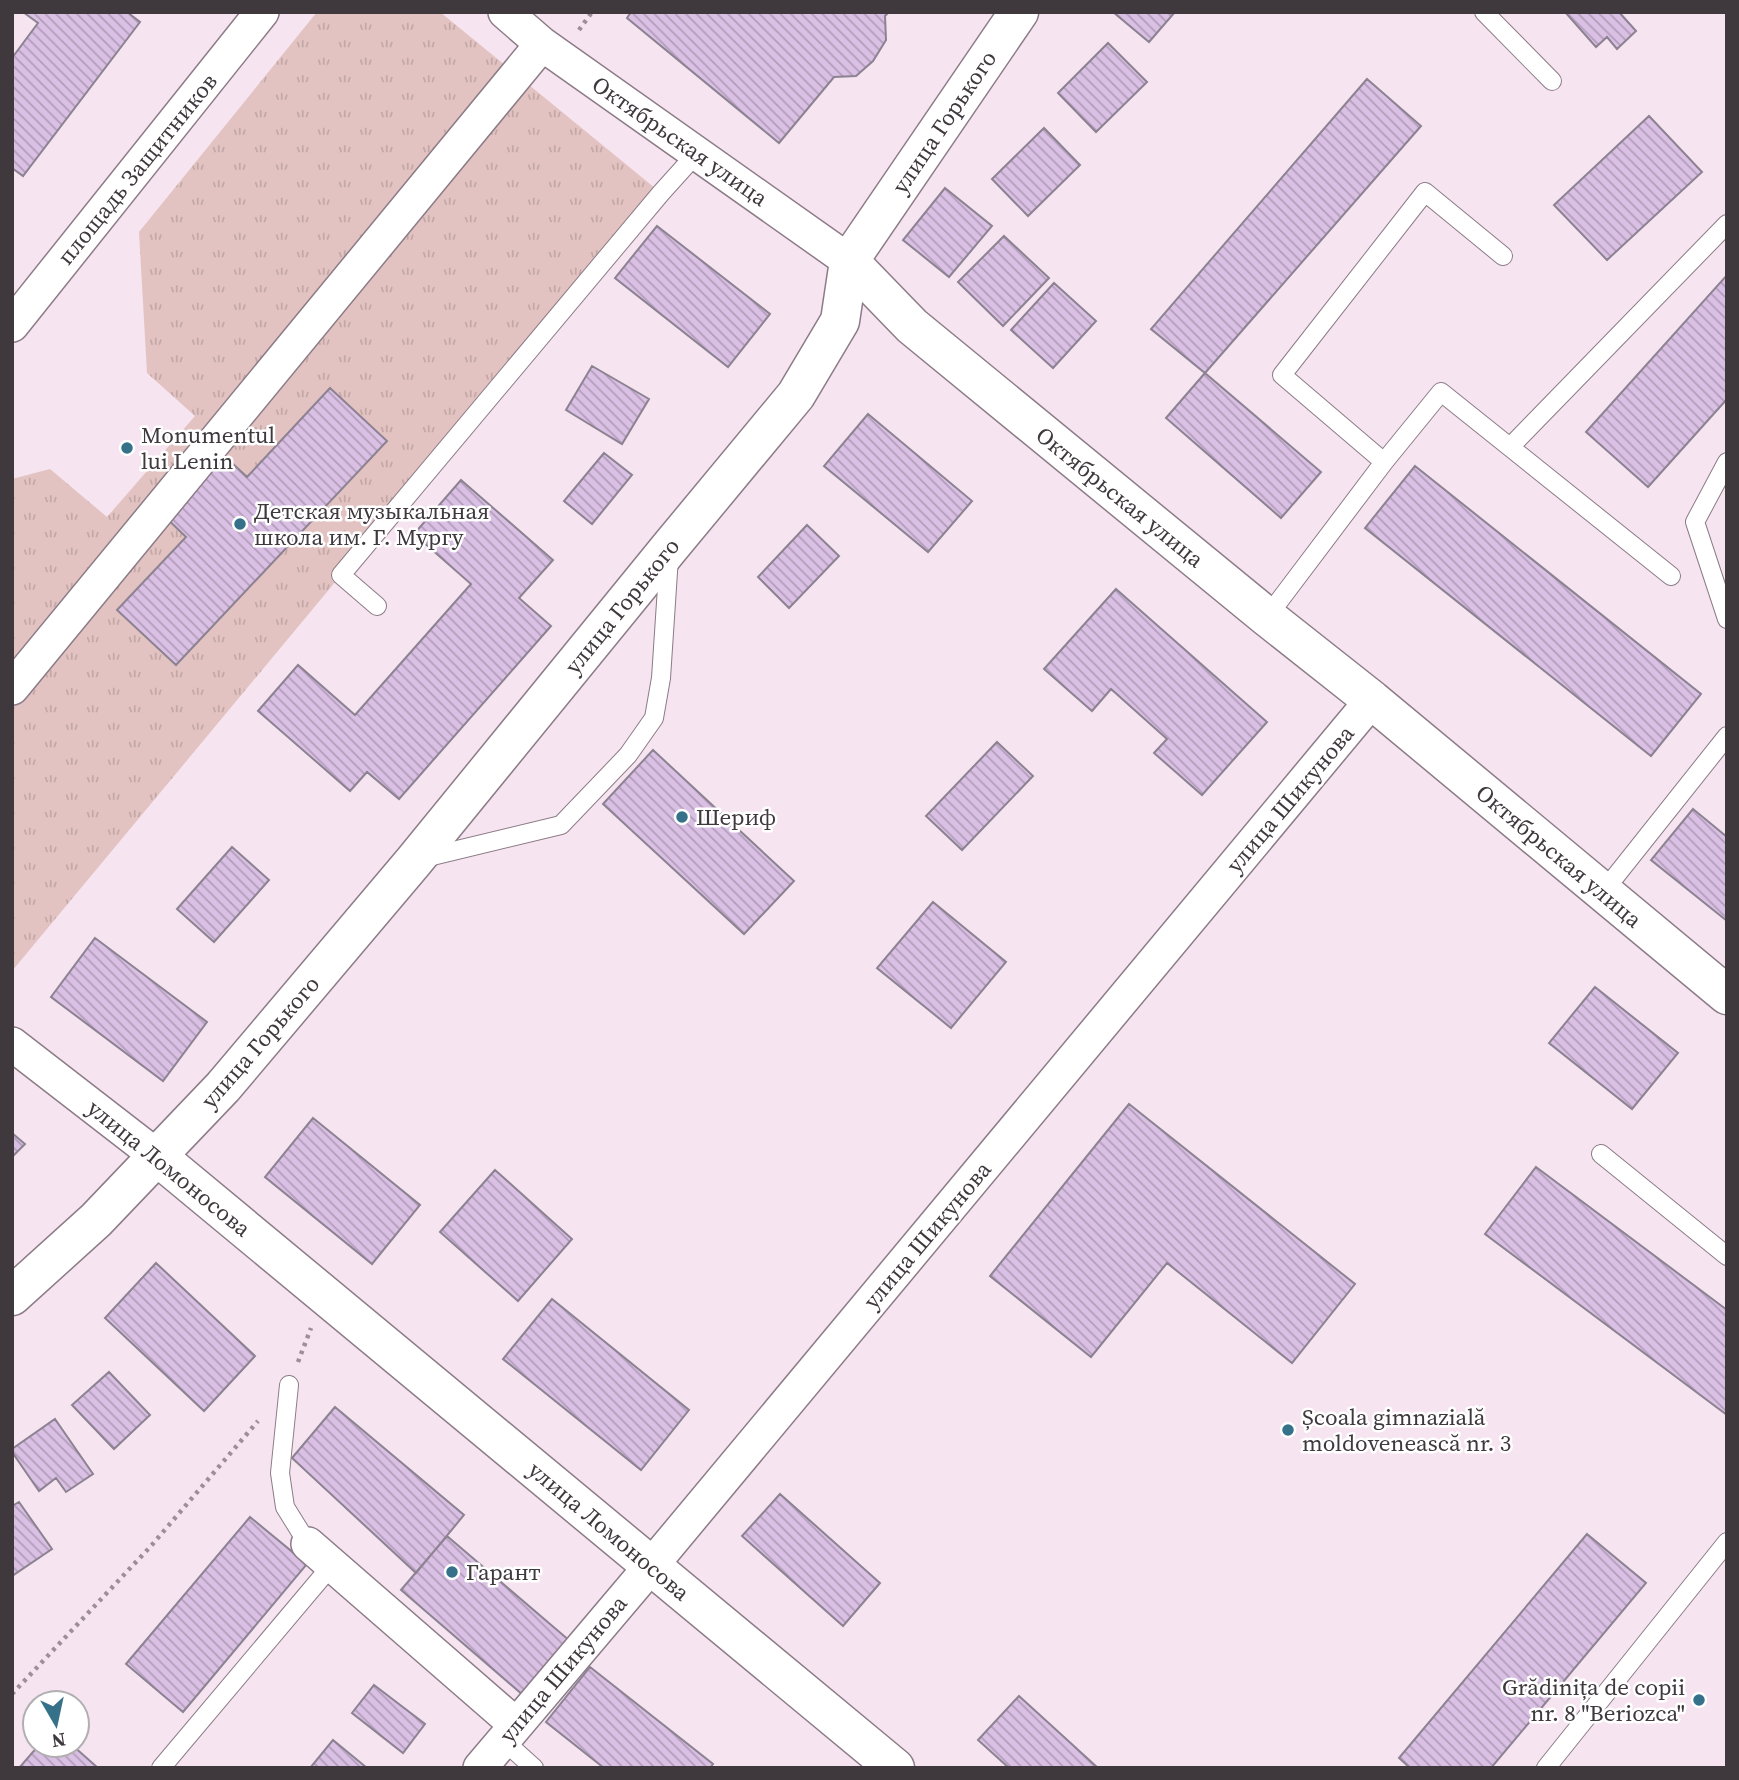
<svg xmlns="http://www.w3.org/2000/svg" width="1739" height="1780" font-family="'Source Serif 4',serif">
	<defs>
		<pattern id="grass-tufts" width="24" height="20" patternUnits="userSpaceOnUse" patternTransform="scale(1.75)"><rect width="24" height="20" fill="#e2c3c1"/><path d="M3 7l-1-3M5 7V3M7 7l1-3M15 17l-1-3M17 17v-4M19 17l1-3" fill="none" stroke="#c3a8a7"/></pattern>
		<pattern id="building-back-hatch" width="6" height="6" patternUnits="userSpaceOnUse" patternTransform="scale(1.75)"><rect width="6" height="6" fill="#dac0e4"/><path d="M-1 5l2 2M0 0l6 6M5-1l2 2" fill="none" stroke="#b29dba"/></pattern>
	</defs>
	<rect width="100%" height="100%" fill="#f6e4f0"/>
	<path fill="url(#grass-tufts)" d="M317,12H440L661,193L341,575L12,971V479L50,469L107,517L195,416L147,373L139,232Z"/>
	<path fill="url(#building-back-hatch)" stroke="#8c8291" stroke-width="2" d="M23,12H127L140,22L23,176L12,168V58L38,23Z
		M631,12H889L885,16L886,40L873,61L856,76L834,77L779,143L627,18Z
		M1113,12H1175L1149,42Z
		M1565,12H1619L1636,31L1617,49L1607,37L1596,47Z
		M1108,43L1147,82L1096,132L1058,93Z
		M1367,79L1421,126L1205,373L1151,329Z
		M1649,116L1702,172L1607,260L1554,205Z
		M1044,128L1080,165L1028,216L992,179Z
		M945,188L992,226L949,277L903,240Z
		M657,226L770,314L728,367L615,278Z
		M1004,236L1049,278L1003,326L958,282Z
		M1727,275V399L1648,487L1586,432Z
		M1054,283L1096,321L1053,368L1011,330Z
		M592,366L649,399L622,444L566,410Z
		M1205,373L1321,472L1281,518L1166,418Z
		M330,388L387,441L176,665L117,610L186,537L159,511L217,449L247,477Z
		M868,414L972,501L928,552L824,466Z
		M604,453L632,475L592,524L564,501Z
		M1415,466L1701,694L1651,756L1365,528Z
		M461,480L553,560L519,598L551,626L399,799L367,772L350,791L258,711L298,665L355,715L471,584L414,534Z
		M807,525L839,556L789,608L758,577Z
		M1116,589L1267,722L1202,795L1154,753L1167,739L1111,689L1092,711L1044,669Z
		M997,742L1033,776L962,850L926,816Z
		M653,750L794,881L744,934L603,804Z
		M1693,809L1727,837V921L1651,860Z
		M232,847L269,880L214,942L177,909Z
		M933,902L1006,962L951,1028L877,968Z
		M95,938L207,1022L163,1081L51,997Z
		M1595,987L1678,1053L1632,1109L1549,1043Z
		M1129,1104L1355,1284L1292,1363L1167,1263L1091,1357L990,1276Z
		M313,1118L420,1205L372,1264L265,1177Z
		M12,1133L25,1144L12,1157Z
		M1536,1167L1727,1310V1415L1485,1234Z
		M495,1170L572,1239L518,1301L440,1232Z
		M156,1263L255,1356L204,1411L105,1318Z
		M552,1299L689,1410L641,1470L503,1359Z
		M109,1372L150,1415L114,1449L72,1405Z
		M335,1407L464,1515L416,1573L292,1458Z
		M55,1419L93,1474L66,1492L56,1478L39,1491L12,1452V1449Z
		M780,1494L880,1583L843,1626L742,1536Z
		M19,1502L52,1549L12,1576V1506Z
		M250,1517L307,1564L183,1712L126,1664Z
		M1587,1534L1646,1583L1491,1768H1410L1399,1758Z
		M447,1536L570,1641L523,1695L401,1590Z
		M590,1667L713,1764L710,1768H604L546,1722Z
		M374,1685L425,1724L403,1753L352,1713Z
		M1019,1696L1098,1768H1009L978,1740Z
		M333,1740L367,1768H310Z
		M39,1745H72L98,1768H19Z"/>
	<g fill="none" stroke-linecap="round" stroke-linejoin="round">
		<defs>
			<path id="service" d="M1484,12L1552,81
				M1510,447L1727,224
				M1384,462L1282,375L1425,192L1503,256
				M1727,462L1695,522L1727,619
				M377,606L341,575L661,193L697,153
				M1267,617L1384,462L1441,392L1671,576
				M424,858L561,825L628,755L654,718L661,678L669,557
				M1603,892L1727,736
				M1601,1154L1727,1256
				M289,1385L280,1473L285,1507L308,1544
				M503,1740L534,1768
				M161,1768L332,1565
				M1546,1768L1727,1542"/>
			<path id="minor" d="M505,12L542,44L849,261
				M12,325L262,12
				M12,688L542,44
				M12,1044L158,1157
				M308,1544L515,1724
				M480,1768L651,1566L1372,700"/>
			<path id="tertiary" d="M849,261L912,326L1267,617L1372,700L1727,995
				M158,1157L895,1768
				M12,1296L96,1220L223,1087L414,861L670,547L796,395L840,321L849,261L1019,12"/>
		</defs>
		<use href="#service" stroke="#8c7c87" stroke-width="20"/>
		<use href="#minor" stroke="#8c7c87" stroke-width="36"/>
		<use href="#tertiary" stroke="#8c7c87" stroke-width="41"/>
		<path stroke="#9c8f98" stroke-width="4.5" stroke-dasharray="3.5 5" stroke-linecap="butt" d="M579,30L592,12
			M298,1362L311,1328
			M12,1694L151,1546L258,1421"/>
		<use href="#service" stroke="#fff" stroke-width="18"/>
		<use href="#minor" stroke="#fff" stroke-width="33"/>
		<use href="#tertiary" stroke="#fff" stroke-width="38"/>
	</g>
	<g fill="#357188" stroke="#fff" stroke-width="2.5">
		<circle cx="127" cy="448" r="7"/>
		<circle cx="240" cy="524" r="7"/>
		<circle cx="682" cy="817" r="7"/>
		<circle cx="1288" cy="1430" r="7"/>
		<circle cx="452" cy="1572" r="7"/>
		<circle cx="1699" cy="1700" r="7"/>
	</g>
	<g text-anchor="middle" stroke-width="5" stroke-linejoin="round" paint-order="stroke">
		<g font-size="23" fill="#3f383d" stroke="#fff">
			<text transform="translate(944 122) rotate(-56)" y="8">улица Горького</text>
			<text transform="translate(680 141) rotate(35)" y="8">Октябрьская улица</text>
			<text transform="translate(137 169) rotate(-51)" y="8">площадь Защитников</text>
			<text transform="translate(1120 497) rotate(39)" y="8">Октябрьская улица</text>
			<text transform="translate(622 606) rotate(-51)" y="8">улица Горького</text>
			<text transform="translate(1290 799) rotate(-50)" y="8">улица Шикунова</text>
			<text transform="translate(1559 856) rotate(40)" y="8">Октябрьская улица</text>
			<text transform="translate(260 1042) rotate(-49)" y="8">улица Горького</text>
			<text transform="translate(169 1168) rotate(39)" y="8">улица Ломоносова</text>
			<text transform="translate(927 1235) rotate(-50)" y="8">улица Шикунова</text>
			<text transform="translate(609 1531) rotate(40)" y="8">улица Ломоносова</text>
			<text transform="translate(563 1669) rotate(-50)" y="8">улица Шикунова</text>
		</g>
		<g font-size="23" fill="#3f383d" stroke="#fff" text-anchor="start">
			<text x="141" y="443">Monumentul<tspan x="141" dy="26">lui Lenin</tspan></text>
			<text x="254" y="519">Детская музыкальная<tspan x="254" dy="26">школа им. Г. Мургу</tspan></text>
			<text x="696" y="825">Шериф</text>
			<text x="1302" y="1425">Școala gimnazială<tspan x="1302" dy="26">moldovenească nr. 3</tspan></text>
			<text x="466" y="1580">Гарант</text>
			<text x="1685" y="1695" text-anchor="end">Grădinița de copii<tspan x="1685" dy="26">nr. 8 "Beriozca"</tspan></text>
		</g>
	</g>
	<rect width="1739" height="1780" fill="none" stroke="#3f383d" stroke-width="28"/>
	<g transform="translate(56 1724) rotate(171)"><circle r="33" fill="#ffffff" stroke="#b2afb1" stroke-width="2"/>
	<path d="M0-5L12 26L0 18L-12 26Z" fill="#357188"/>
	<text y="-10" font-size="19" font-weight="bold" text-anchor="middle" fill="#3f383d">N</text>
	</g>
</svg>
